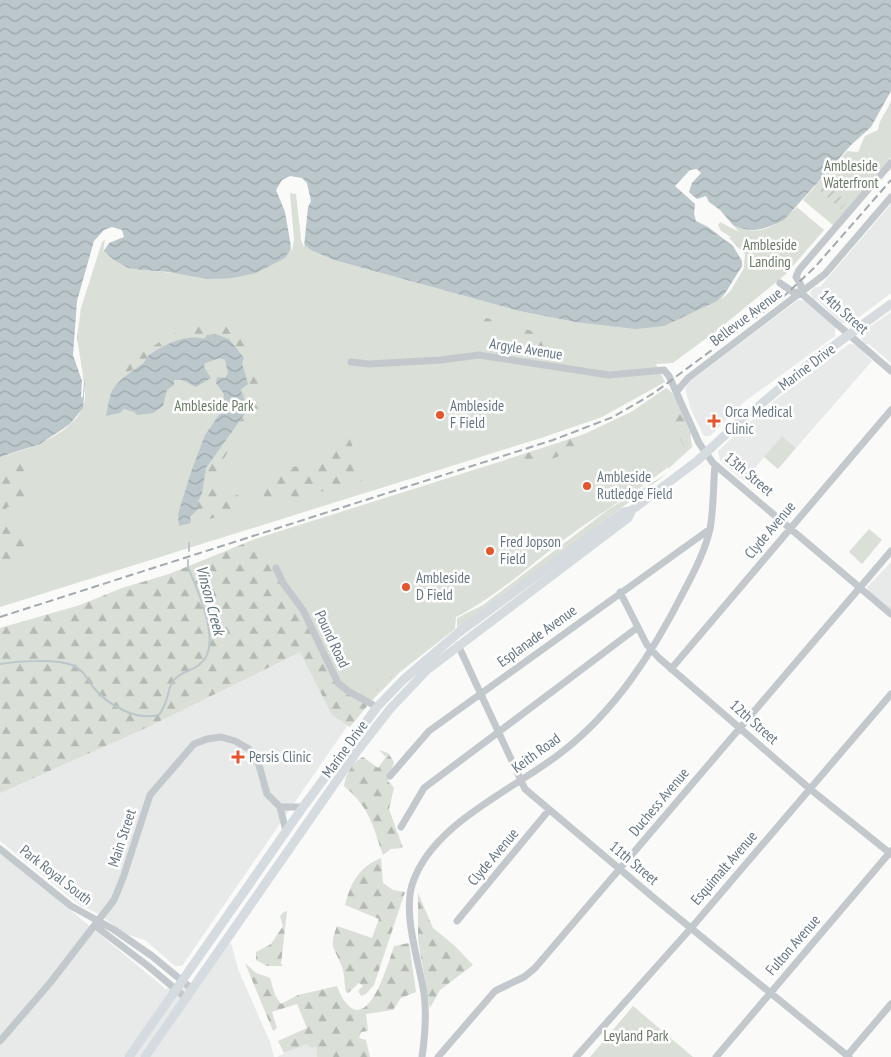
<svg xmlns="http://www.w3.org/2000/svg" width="891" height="1057" font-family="'PT Sans Narrow',sans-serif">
	<defs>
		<pattern id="forest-firs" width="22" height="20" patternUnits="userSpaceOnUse" patternTransform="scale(1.25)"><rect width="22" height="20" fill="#dadfd7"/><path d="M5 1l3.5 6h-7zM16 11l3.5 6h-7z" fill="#b4b9b4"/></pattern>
		<pattern id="garden-furrows" width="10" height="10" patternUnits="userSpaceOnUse" patternTransform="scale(1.25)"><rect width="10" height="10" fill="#dadfd7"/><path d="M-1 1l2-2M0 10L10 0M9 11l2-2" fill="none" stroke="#b4b9b4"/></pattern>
		<pattern id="water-waves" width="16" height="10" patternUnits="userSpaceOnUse" patternTransform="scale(1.25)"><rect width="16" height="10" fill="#bbc7cb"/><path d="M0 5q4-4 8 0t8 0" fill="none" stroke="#9ca6aa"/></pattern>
	</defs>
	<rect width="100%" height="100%" fill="#fafaf8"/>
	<path fill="#e8e9e9" d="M891,204V293L850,324L842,323L817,300L813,299L810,292L815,287H820Z
		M798,300L805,301L835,326V336L744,402L710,436H704L691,410L685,389L689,382Z
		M891,312V363L869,344H864L861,336L864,331Z
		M849,344L856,345L872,361L796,448L782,436L744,481L720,460L718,451L737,433L774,401Z
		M891,562V610L870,592L867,587Z
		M305,646L348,725L182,966H175L145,940L126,934L97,913L81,906L0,841V788Z
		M0,852L166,989L201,983L226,947L231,943L238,969L270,1042L274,1057H0Z
		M307,1043L316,1047L317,1057H277Z"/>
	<path fill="#dadfd7" d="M891,100V158L834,226L803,200L847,151L858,152L865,136L878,130C879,118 888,111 891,100Z
		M289,191H296L334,260L519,311L575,322L720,232L717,223L720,219C753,238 770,233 797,207L824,230L786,274L720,328L673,363L656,364L665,382L602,417L544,437L0,607V457C28,450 84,431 85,396C86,379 79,369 77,355C73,328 81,301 88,275C93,260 95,246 107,234L143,270L183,274Z
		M666,388C678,392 691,435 692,447C655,481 610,506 569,536C532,563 498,596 456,617L455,629L400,672L349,724L255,539L578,437L631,412Z
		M782,436L796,448L778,469L764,457Z
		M668,473L458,630L457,628V618L483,605L609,509Z
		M869,529L882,540L862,564L849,552Z
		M633,1006L693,1057H590Z"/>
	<path fill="url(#forest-firs)" d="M486,318L501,322L500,328L493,336L481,339L480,325Z
		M226,325C239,332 245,340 251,353L247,356C250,363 258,368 261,375C268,392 259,421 243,427C234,448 217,461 213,485L217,489L238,495L244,511L191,523L190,517L202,493L206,468L246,412L244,396L240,390L246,374L239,354L215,334H210L204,339L196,336L168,345L126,374L121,372L131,359L186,327Z
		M526,329L538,334L546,352L545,359L537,360L523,335L524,330Z
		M677,403L690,432L692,447L668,469L669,460L684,446L670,422Z
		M585,434L586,440C553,463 548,461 509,462L506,460Z
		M350,439L362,473V481L266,506L263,492L264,482L286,469L319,460L330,454L329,441Z
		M31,462L21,482L28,490L27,502L7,507L5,513L10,521L29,533L27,547L21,551L12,549L20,556L21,564L12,566L0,564V468Z
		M255,539L284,589L299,610L336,685L346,694L368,705L350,727L332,715L300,652L148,727L0,793V628L80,605L122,588L169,574Z
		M388,669L396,673L373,694L362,689Z
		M379,750L388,753L394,762L388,781L394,788L389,809L403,848L391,849L383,855C372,824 370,808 344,786C346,774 352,762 363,757L378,768L386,757Z
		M381,858L383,883L393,890L405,892L374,985L366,994L361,996L358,991L363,986L359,983L348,993L346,992C344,984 345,975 342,967C335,947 328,950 337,926L372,938L379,919L345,905C351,882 359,867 381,858Z
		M418,893L433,928L455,946L473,965L440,990L430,1008L418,940Z
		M287,911L281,964L283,966H267L256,960V952L271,944L283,926L280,916L284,912Z
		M409,943L416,992L401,998L393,1010L366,1014L368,1031L361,1032L359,1038L366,1040L370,1057H317L316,1047L311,1048L307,1044L284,1053L278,1041L307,1028L297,1004L272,1012L277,1028L273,1031L245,963L256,973L270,978L275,995L281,1004L298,995L337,986C340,994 343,1000 349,1006C371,1027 390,958 394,946Z"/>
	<path fill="url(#garden-furrows)" d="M821,180L847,202L841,209L815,186Z"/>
	<path fill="url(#water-waves)" d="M0,0H891V91L871,127L851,145L784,220C757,233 747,234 720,219L717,223L720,232L738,246L745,262L729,289L717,301L664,326L636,329L575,322L519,311L334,260C327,256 312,252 306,246C293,231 306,204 293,190L288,194L292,224L290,250L285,258L256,273L232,278L208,279L168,272L143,270L128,268L114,260L103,250L106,242L117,234L100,240L79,308L77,356L85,383L83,408L70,424L40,444L0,457Z
		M215,334L229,339L244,358L242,363L248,384L240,390L247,404L246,412L206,468L202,493L197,504L199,508L190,517L191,523L179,526L178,514L191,472L205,435L223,409L224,394L216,383L217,377L225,378L228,373L225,360L220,358L205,363L204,367L211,378L196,387L182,380H174V385L167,390L163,406L153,413L137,415L134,412L124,409L120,413L106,416C108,408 109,396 113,389C121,378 131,372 142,364C145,362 146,358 149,355C163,345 187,333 204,339L207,335Z"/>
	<path fill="#fafaf8" d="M697,169L701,173L692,183L689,192L697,199L706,196L709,202L720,210L739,232L720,222L718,225L721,231L731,237L729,238L745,254L744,268L731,290L721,300L742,266V261L733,246L708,227L696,221L694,214L695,204L675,186L690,170Z
		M290,176L302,178L307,183L311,201L308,207L304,247L301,240L296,194L290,193L294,239L292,252L285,212L276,190L282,180Z
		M112,227L122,230L124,237L109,243L103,252L105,239L102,242L81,308L77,338L84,382L83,396L81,398L82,381L73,355L77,301L94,241L104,230Z"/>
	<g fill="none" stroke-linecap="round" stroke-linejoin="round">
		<path stroke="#bbc7cb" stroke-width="2" d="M189,551V543
			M0,664C17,661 57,659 72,665C83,669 87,679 93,687C108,705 135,721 159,715C169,701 166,694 172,683C178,672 191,672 200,664C224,645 197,590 188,567V560"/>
		<path stroke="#c3c8cc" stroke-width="7" d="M780,283L793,292L801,293
			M801,293V285L796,277L799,270L891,163
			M801,293L891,371
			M351,362L369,364L441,360L479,355L609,375L664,370L669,376L699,443L713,463L891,614
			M677,391L688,378L825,274L891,197
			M276,568L283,583L303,610L338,683L348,691L377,707
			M620,592L647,645L659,658L810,789L891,854
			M458,645L525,789L654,898L849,1057
			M671,669L891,410
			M390,776L429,731L710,529
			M280,807H303
			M401,827L424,788L638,627
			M0,849L71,906L113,929L152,956L192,989
			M96,921L98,928L148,966L186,998
			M457,921L549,810
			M0,1041L50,983L114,900L123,878L150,795L194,744L207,739L221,737L235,741L249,749L259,765L267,794L280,807L286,831
			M422,1057C425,1036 427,1015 424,993C419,962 403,916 412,885C431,823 514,790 562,752C616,710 653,652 684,591C694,572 705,551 710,529C714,507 713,486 715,465
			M438,1057L495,991L524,977L535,968L891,551
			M576,1057L692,927L891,694
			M716,1057L891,851
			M846,1057L891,1004"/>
		<path stroke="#d6dbdf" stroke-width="9" d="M129,1057L303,807L377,707L403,680L458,633L593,534L624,512L632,510L697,461L737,424L809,364L891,304
			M145,1057L358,750L390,709L427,670L628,518L632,510"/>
		<path stroke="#a2aab0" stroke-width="2" stroke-dasharray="8 4" stroke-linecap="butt" d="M0,617L553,440L613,417L654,393L782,298L815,267L891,180"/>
	</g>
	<g fill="#e4572e" stroke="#fff" stroke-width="2">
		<circle cx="440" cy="415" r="5"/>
		<path d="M711.5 413.5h5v5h5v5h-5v5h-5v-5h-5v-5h5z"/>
		<circle cx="587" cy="486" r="5"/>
		<circle cx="490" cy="551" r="5"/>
		<circle cx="406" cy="587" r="5"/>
		<path d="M235.5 749.5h5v5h5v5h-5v5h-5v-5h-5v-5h5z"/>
	</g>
	<g text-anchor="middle" stroke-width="5" stroke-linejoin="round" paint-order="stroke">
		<g font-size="15" fill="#687a64" stroke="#fff">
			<text x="851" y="171">Ambleside<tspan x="851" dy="17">Waterfront</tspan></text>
			<text x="770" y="250">Ambleside<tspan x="770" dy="17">Landing</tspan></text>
			<text x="214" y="411">Ambleside Park</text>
			<text x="636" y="1041">Leyland Park</text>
		</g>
		<g font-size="15" fill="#657683" stroke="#fff">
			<text transform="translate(844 312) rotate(41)" y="5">14th Street</text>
			<text transform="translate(746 317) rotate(-37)" y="5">Bellevue Avenue</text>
			<text transform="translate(526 349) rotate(9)" y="5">Argyle Avenue</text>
			<text transform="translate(807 367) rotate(-37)" y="5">Marine Drive</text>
			<text transform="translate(749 474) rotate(40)" y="5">13th Street</text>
			<text transform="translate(770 530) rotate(-50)" y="5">Clyde Avenue</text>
			<text transform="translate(537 636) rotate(-36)" y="5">Esplanade Avenue</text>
			<text transform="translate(332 639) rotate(65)" y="5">Pound Road</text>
			<text transform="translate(754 722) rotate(41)" y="5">12th Street</text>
			<text transform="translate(345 749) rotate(-54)" y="5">Marine Drive</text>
			<text transform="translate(536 753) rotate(-36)" y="5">Keith Road</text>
			<text transform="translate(659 802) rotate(-50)" y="5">Duchess Avenue</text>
			<text transform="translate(122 838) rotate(-72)" y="5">Main Street</text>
			<text transform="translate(493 857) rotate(-50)" y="5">Clyde Avenue</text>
			<text transform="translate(634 863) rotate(40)" y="5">11th Street</text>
			<text transform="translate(724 868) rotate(-49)" y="5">Esquimalt Avenue</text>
			<text transform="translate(56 875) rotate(38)" y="5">Park Royal South</text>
			<text transform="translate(793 945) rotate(-49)" y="5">Fulton Avenue</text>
		</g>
		<g font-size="15" fill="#657683" stroke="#fff" text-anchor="start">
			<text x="450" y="411">Ambleside<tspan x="450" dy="17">F Field</tspan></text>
			<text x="725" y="417">Orca Medical<tspan x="725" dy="17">Clinic</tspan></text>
			<text x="597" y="482">Ambleside<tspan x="597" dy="17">Rutledge Field</tspan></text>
			<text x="500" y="547">Fred Jopson<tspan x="500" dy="17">Field</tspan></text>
			<text x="416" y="583">Ambleside<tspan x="416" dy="17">D Field</tspan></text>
			<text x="249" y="762">Persis Clinic</text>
		</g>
		<g font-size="16" font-style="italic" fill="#60757c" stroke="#fff">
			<text transform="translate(211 600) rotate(75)" y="6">Vinson Creek</text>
		</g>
	</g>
</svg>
